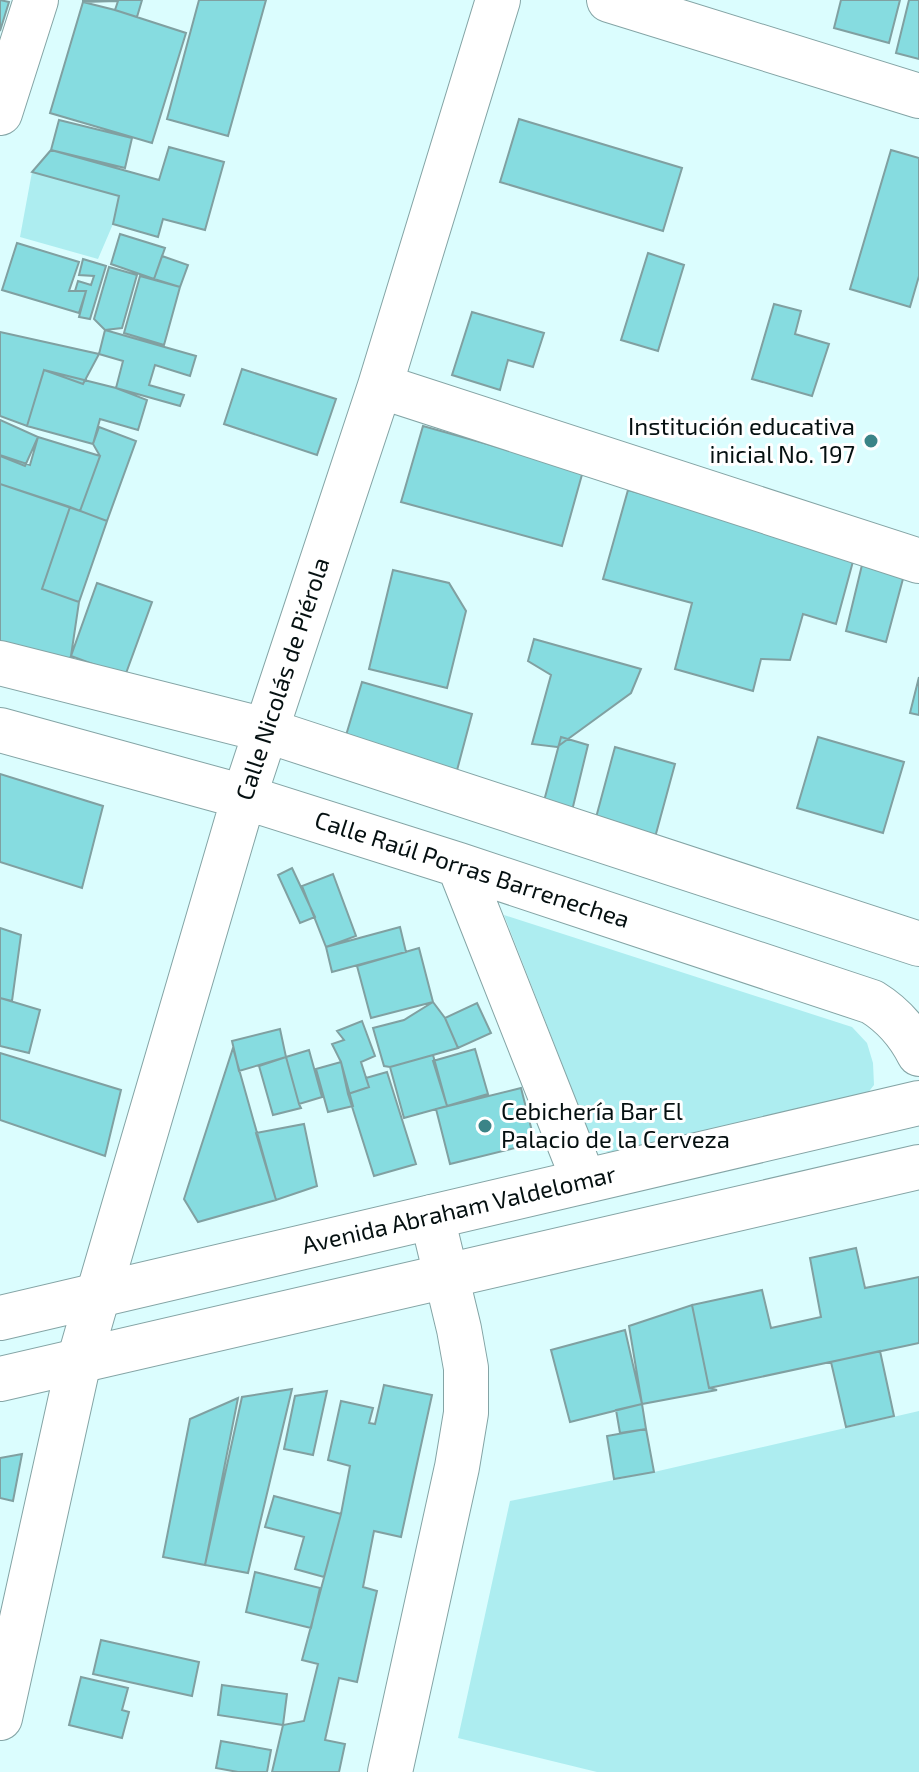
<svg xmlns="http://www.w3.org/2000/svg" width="919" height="1772" font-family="'Exo 2',sans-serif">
	<rect width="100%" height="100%" fill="#dbfdfe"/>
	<path fill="#adedf0" d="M32,172L119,196L113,224L98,259L20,237Z
		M504,915L852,1027L867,1043L873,1063L874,1085L862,1100L620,1157L594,1146Z
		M919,1411V1772H597L458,1738L510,1501L654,1472Z"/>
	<path fill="#86dce0" stroke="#80a0a1" stroke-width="2" d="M0,0L9,2L0,31Z
		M83,0H142L137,17L115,10L118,1L83,2Z
		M199,0H266L228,136L167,119Z
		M841,0H900L889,43L834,28Z
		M909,0H919V59L896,53Z
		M83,2L115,10L186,33L152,143L50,113Z
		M519,119L682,168L663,231L500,182Z
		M59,120L132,138L125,168L51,150Z
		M169,147L224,162L205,230L163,219L158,237L113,224L119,196L32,172L51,150L159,180Z
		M891,150L919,158V276L910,307L850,289Z
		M120,234L165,248L154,279L111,264Z
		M17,243L79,262L69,291H86L79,313L2,290Z
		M648,253L684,265L658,351L621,340Z
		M162,256L188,265L180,287L154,279Z
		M83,259L106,266L90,319L79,317L86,291H75L78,281L91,285L94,276L79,275Z
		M109,267L137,275L122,328L105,330L94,319Z
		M140,276L180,287L164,345L124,333Z
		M774,304L801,311L795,334L829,344L812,396L752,379Z
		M472,312L544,333L533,367L508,360L500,390L452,375Z
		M105,330L196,356L190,376L155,365L149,385L184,395L180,406L116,388L123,361L99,354Z
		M0,332L99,354L83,384L44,370L27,426L0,416Z
		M242,369L336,399L317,455L224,424Z
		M44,370L116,388L147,400L138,430L100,419L93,444L27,426Z
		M0,420L38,437L25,466L0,456Z
		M423,426L583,471L562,546L401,502Z
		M99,427L136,441L107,521L80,511L100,456L93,444Z
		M38,437L100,456L80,511L0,484V455L30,465Z
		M0,484L70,507L42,589L79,602L71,656L67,665L0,644Z
		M628,490L855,554L836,624L803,614L790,660L761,659L753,691L675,669L692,603L603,579Z
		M70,507L107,521L79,602L42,589Z
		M862,565L904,575L886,642L846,631Z
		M393,570L449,583L466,611L447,688L369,669Z
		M97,583L152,602L125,676L71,656Z
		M534,639L641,669L631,693L557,747L532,744L551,675L528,661Z
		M919,677V715L910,713Z
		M362,682L472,714L456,774L344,742Z
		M561,737L588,745L569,823L540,816Z
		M818,737L904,762L883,833L797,808Z
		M615,747L675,764L654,841L594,825Z
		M0,774L103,806L82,888L0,862Z
		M292,868L315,917L300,923L278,875Z
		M333,874L356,936L326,947L302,886Z
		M400,927L406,952L332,972L326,947Z
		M0,928L21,935L12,1001L0,998Z
		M419,948L433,1002L371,1018L357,966Z
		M0,998L40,1010L29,1053L0,1046Z
		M433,1002L445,1018L458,1048L390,1067L384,1066L373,1028L404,1020Z
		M477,1003L491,1033L458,1048L445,1018Z
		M362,1021L375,1056L361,1062L369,1087L348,1094L341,1062L332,1044L344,1040L337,1031Z
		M280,1029L286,1057L239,1071L232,1041Z
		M233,1048L276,1200L198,1222L184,1199Z
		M475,1049L488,1094L447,1106L433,1061Z
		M309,1050L322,1097L299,1104L286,1057Z
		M0,1053L121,1090L105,1156L0,1120Z
		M433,1055L447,1106L404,1118L390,1067Z
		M286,1057L299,1104L301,1108L273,1115L259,1066Z
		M341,1062L353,1106L328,1112L316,1069Z
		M387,1072L416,1164L374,1176L348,1094L369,1087L366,1078Z
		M521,1088L535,1143L450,1164L436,1109Z
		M304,1124L317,1186L276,1200L256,1133Z
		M856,1248L865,1288L919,1277V1343L709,1388L692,1305L762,1290L771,1328L821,1317L810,1258Z
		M692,1305L709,1388L717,1390L642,1404L629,1326Z
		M625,1330L642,1404L570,1422L551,1350Z
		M880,1351L894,1416L846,1427L831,1362Z
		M384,1385L432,1395L401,1537L374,1531L363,1587L377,1591L357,1682L339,1678L325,1740L345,1744L339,1772H272L283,1725L304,1721L318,1664L302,1660L341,1514L350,1466L328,1460L341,1401L373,1408L369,1423L375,1424Z
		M292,1389L248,1573L205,1565L242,1397Z
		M327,1391L313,1455L284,1449L295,1396Z
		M238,1398L205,1565L163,1557L190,1419Z
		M642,1404L646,1429L620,1433L616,1410Z
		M646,1429L654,1472L614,1479L607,1436Z
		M22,1454L13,1501L0,1498V1458Z
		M274,1496L341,1514L324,1577L295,1569L304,1537L265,1527Z
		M255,1572L320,1588L311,1628L246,1612Z
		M101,1640L199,1662L192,1696L93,1674Z
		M81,1677L128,1688L122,1710L129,1712L122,1738L69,1725Z
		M222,1685L287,1694L283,1725L218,1715Z
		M221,1741L271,1750L267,1772H238L216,1768Z"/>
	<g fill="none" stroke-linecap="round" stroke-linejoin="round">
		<defs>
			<path id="street" d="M609,0L919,96
				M0,113L36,0
				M380,386L919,561
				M0,663L265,730L919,944
				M0,730L244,797L459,865L872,1002C893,1015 908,1032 919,1054
				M459,865L584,1181
				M0,1718L79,1361L98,1295L244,797L380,386L498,0
				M390,1772L457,1467L466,1413V1368L459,1329L432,1217"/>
			<path id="secondary" d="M0,1318L919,1103
				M0,1379L919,1167"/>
		</defs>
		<use href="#street" stroke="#84a4a5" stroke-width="46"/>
		<use href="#secondary" stroke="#84a4a5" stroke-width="46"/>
		<use href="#street" stroke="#fff" stroke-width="44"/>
		<use href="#secondary" stroke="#fff" stroke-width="44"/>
	</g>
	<g fill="#3b8487" stroke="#fff" stroke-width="3">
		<circle cx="871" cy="441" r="8"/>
		<circle cx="485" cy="1126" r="8"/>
	</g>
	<g text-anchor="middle" stroke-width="6" stroke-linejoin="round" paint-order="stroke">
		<g font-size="24" fill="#051011" stroke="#fff" text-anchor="end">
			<text x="855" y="435">Institución educativa<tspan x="855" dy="28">inicial No. 197</tspan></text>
			<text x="501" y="1120" text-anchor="start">Cebichería Bar El<tspan x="501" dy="28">Palacio de la Cerveza</tspan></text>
		</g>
		<g font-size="24" fill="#051011" stroke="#fff">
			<text transform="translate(283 679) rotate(-72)" y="8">Calle Nicolás de Piérola</text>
			<text transform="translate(472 870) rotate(18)" y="8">Calle Raúl Porras Barrenechea</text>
			<text transform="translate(459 1210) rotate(-13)" y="8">Avenida Abraham Valdelomar</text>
		</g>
	</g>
</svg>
